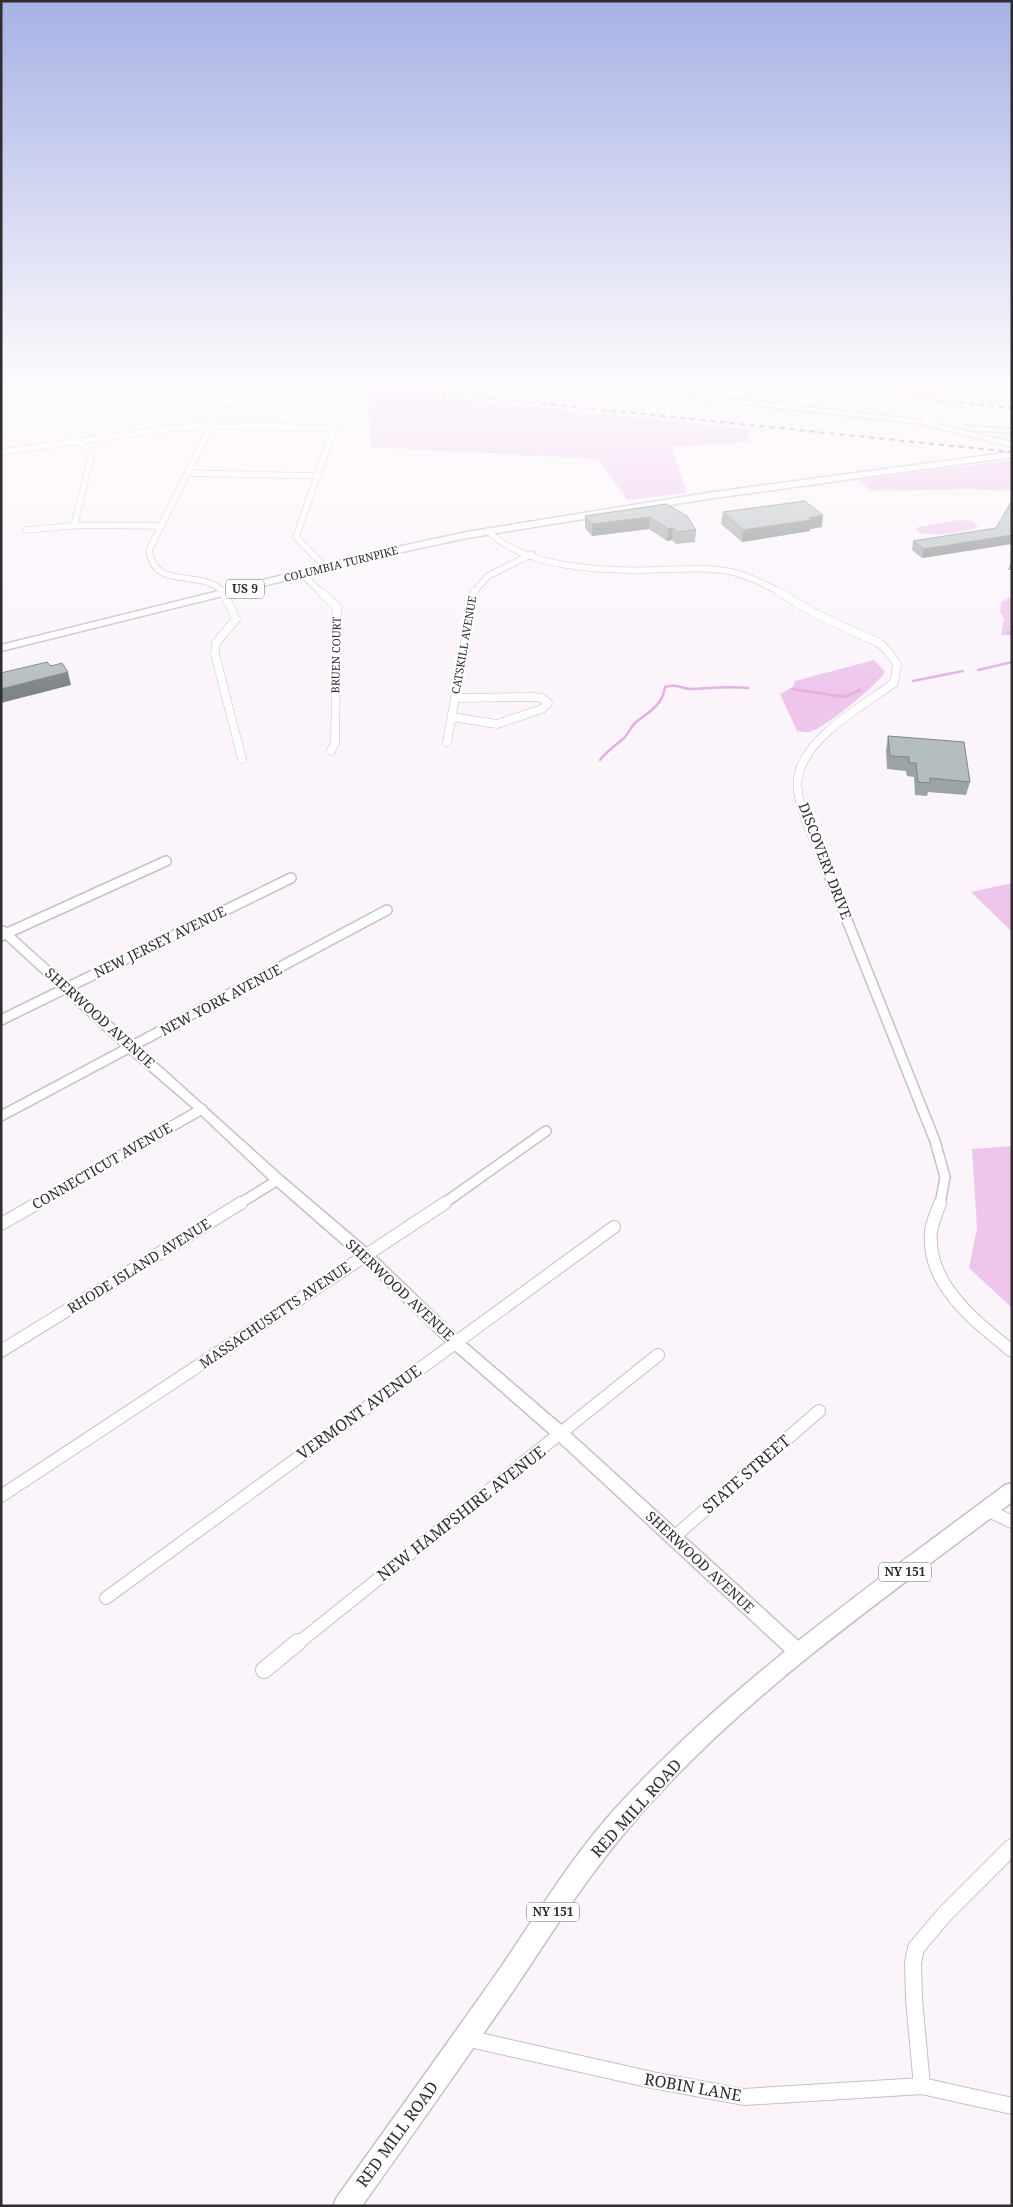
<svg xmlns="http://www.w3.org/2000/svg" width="1013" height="2207" font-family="'Noto Serif',serif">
	<rect width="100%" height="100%" fill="#fbf5fb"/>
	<path fill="#eec6ec" d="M895,384H947L945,397L913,394Z
		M368,389L749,430H750L748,442L672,447L687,493L627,500L598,459L371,447Z
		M1012,460V491L970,489L871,491L859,480Z
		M959,520L973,521L978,527C968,532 924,539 916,530L918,527Z
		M1012,596V635H1001L1004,619L1000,612L1001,602Z
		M874,660L885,672C877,685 823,730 809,732C805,733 800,731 797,731L780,694L793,687L795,681Z
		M1012,883V932L971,892Z
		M1012,1146V1308L969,1268L977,1228L972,1149Z"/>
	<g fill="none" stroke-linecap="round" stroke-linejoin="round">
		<path stroke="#e6afe4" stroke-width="2.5" d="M1012,631L1008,633L1012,634
			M978,670L1012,662
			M913,681L963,671
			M792,689L844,697L860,690
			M600,760C607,751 615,746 624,738C628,734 631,727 636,722C649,712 663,705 665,687C678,683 681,689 692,689C712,688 727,686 748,688"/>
		<defs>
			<path id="minor-far4" d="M1,398C44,406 67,420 91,457L74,526
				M1,452L175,428L212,426L334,428
				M189,473L319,476
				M26,530L81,525L161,526
				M488,531C524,567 599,571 648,570C675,570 704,566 732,572C749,576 765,584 781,593
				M326,568L296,537L334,428L340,422
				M302,574L322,593
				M224,593C202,567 154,592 149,550L222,404L238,401
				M473,593L488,576L532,554"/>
			<path id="minor-far3" d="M223,592L236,619L216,643L215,654L242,759
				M321,592L337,607L335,743L331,751
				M779,592L816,614L879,643L887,650L897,664L894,683C864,705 804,738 798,777C794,802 814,838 823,861
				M452,717L497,724L542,709L548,703L542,698L533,697L455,698
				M447,742L474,592"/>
			<path id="minor-far2" d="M823,860L935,1141L945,1177L940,1204
				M1,936L166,861
				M1,1020L291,878
				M1,1116L387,910
				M36,1204L202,1109
				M239,1204L278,1180
				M443,1204L546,1131"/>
			<path id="minor-far1" d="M940,1203C937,1212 932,1222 931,1232C926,1284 976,1322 1012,1351
				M1,1224L38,1203
				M1,1351L241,1203
				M1,1496L445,1203
				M987,1510L1012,1522
				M674,1537L819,1411
				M106,1598L614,1227
				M297,1644L658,1355"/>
			<path id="minor" d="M264,1670L298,1642
				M466,2038L652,2080L744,2097L922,2086L1012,2106
				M922,2086L914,1999L913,1963L916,1948L944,1915L1012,1847"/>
			<path id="tertiary" d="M1,926L5,927L283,1177L370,1251L460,1338L566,1429L804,1646L807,1652L804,1658L798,1660L792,1658L556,1439L450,1346L360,1259L273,1183L198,1112L127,1051L1,935Z"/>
			<path id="secondary" d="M902,399H908L939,423L932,425L902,403Z"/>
			<path id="primary" d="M578,384H603L922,420L1012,442V447L922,424L582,386Z
				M966,426L1012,429V433L969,430H966Z
				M1012,452V457L707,499L467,538L388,555L1,651V645L388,549L467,532L707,493Z
				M1012,1483V1502C879,1603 736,1700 628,1829C585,1879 550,1936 513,1991C463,2063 413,2134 362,2206H333L337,2197C392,2120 447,2044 501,1967C537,1914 571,1858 614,1810C728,1684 869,1587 1005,1485Z"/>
		</defs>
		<use href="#minor-far4" stroke="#c6c0c6" stroke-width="7"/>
		<use href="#minor-far3" stroke="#c6c0c6" stroke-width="9"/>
		<use href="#minor-far2" stroke="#c6c0c6" stroke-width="12"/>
		<use href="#minor-far1" stroke="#c6c0c6" stroke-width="14"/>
		<use href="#minor" stroke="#c6c0c6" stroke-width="18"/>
		<use href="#tertiary" stroke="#c6c0c6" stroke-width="3"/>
		<use href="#secondary" stroke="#c6c0c6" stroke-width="2"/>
		<use href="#primary" stroke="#c6c0c6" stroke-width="3"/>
		<use href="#minor-far4" stroke="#fff" stroke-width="5.5"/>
		<use href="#minor-far3" stroke="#fff" stroke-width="8"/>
		<use href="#minor-far2" stroke="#fff" stroke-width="9"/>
		<use href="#minor-far1" stroke="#fff" stroke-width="12"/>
		<use href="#minor" stroke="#fff" stroke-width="16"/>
		<use href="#tertiary" fill="#fff" fill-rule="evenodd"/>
		<use href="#secondary" fill="#fff" fill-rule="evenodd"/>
		<use href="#primary" fill="#fff" fill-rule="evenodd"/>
		<path stroke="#706d70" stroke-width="2" stroke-dasharray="5 5" stroke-linecap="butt" d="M352,384L1012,452
			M780,384L1012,408"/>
		<defs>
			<path id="secondary-bridge" d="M869,384L905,401"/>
		</defs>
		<use href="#secondary-bridge" stroke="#c6c0c6" stroke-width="9" stroke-linecap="butt"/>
		<use href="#secondary-bridge" stroke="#fff" stroke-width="8"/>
	</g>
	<path fill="#9ca3a4" d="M666,504L696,530L695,542L676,544L672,540L667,541L649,529L592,536L585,528V516Z
		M723,512L822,527L810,529V531L742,542L721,524Z
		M913,541L1011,544L922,558L912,550Z
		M1012,558V570H1008Z
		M888,736L970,782L966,795L928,792L927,796L915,795L914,777L907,776L906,771L887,769L886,750Z"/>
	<path fill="#7f8586" d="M823,515L822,527L810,529V531L742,542L743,530Z
		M650,517L649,529L592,536V524Z
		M673,528L672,540L667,541L668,529Z
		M1012,535L1011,544L922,558L924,549Z
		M68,672L71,685L1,703V689Z"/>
	<path fill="#b5bebf" stroke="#7f8586" d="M805,501L823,515L809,518L811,520L743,530L723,512Z
		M1011,502L1012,535L924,549L913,541L996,528Z
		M666,504L687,516L696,530L677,532L673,528L668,529L650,517L592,524L585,516Z
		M47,662L51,666L62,663L68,672L1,689V673Z
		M888,736L964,742L970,782L930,778V783L918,782L916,763H909V757L890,756Z"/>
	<linearGradient id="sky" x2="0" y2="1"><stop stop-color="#a7b2e6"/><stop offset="0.55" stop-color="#fdfafd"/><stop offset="1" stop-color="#fdfafd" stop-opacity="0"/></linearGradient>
	<rect width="1013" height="693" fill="url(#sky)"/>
	<g text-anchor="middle" stroke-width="4.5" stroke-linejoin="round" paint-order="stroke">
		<g font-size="11" fill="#2f2d2f" stroke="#fff">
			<text transform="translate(341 564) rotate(-14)" y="4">COLUMBIA TURNPIKE</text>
			<text transform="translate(464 645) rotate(-80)" y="4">CATSKILL AVENUE</text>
			<text transform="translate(336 655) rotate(-89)" y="4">BRUEN COURT</text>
		</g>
		<g fill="#fff" stroke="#6d6c6d" stroke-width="1">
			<rect x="226" y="579.5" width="38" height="19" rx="4"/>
			<rect x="879" y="1562.5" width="52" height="19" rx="4"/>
			<rect x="527" y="1902.5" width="52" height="19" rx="4"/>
		</g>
		<g font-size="12" font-weight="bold" fill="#2f2d2f">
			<text x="245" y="593">US 9</text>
			<text x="905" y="1576">NY 151</text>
			<text x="553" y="1916">NY 151</text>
		</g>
		<g font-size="14" fill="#2f2d2f" stroke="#fff">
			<text transform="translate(825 861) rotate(69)" y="5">DISCOVERY DRIVE</text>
			<text transform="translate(160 942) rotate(-26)" y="5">NEW JERSEY AVENUE</text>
			<text transform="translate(221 1000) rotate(-28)" y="5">NEW YORK AVENUE</text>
			<text transform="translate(100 1018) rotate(42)" y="5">SHERWOOD AVENUE</text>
			<text transform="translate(102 1166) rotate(-30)" y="5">CONNECTICUT AVENUE</text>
			<text transform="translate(139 1266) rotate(-32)" y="5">RHODE ISLAND AVENUE</text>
			<text transform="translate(400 1290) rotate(43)" y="5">SHERWOOD AVENUE</text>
			<text transform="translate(275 1315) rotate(-34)" y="5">MASSACHUSETTS AVENUE</text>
			<text transform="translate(700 1562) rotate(43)" y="5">SHERWOOD AVENUE</text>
		</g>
		<g font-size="16" fill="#2f2d2f" stroke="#fff">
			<text transform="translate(359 1412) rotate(-36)" y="6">VERMONT AVENUE</text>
			<text transform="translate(746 1474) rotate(-41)" y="6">STATE STREET</text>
			<text transform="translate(461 1513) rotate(-38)" y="6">NEW HAMPSHIRE AVENUE</text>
			<text transform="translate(636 1808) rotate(-48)" y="6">RED MILL ROAD</text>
			<text transform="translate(693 2087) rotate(10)" y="6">ROBIN LANE</text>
			<text transform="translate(397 2134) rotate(-54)" y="6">RED MILL ROAD</text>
		</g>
	</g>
	<rect width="1013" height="2207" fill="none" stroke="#2f2d2f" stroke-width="5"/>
</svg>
